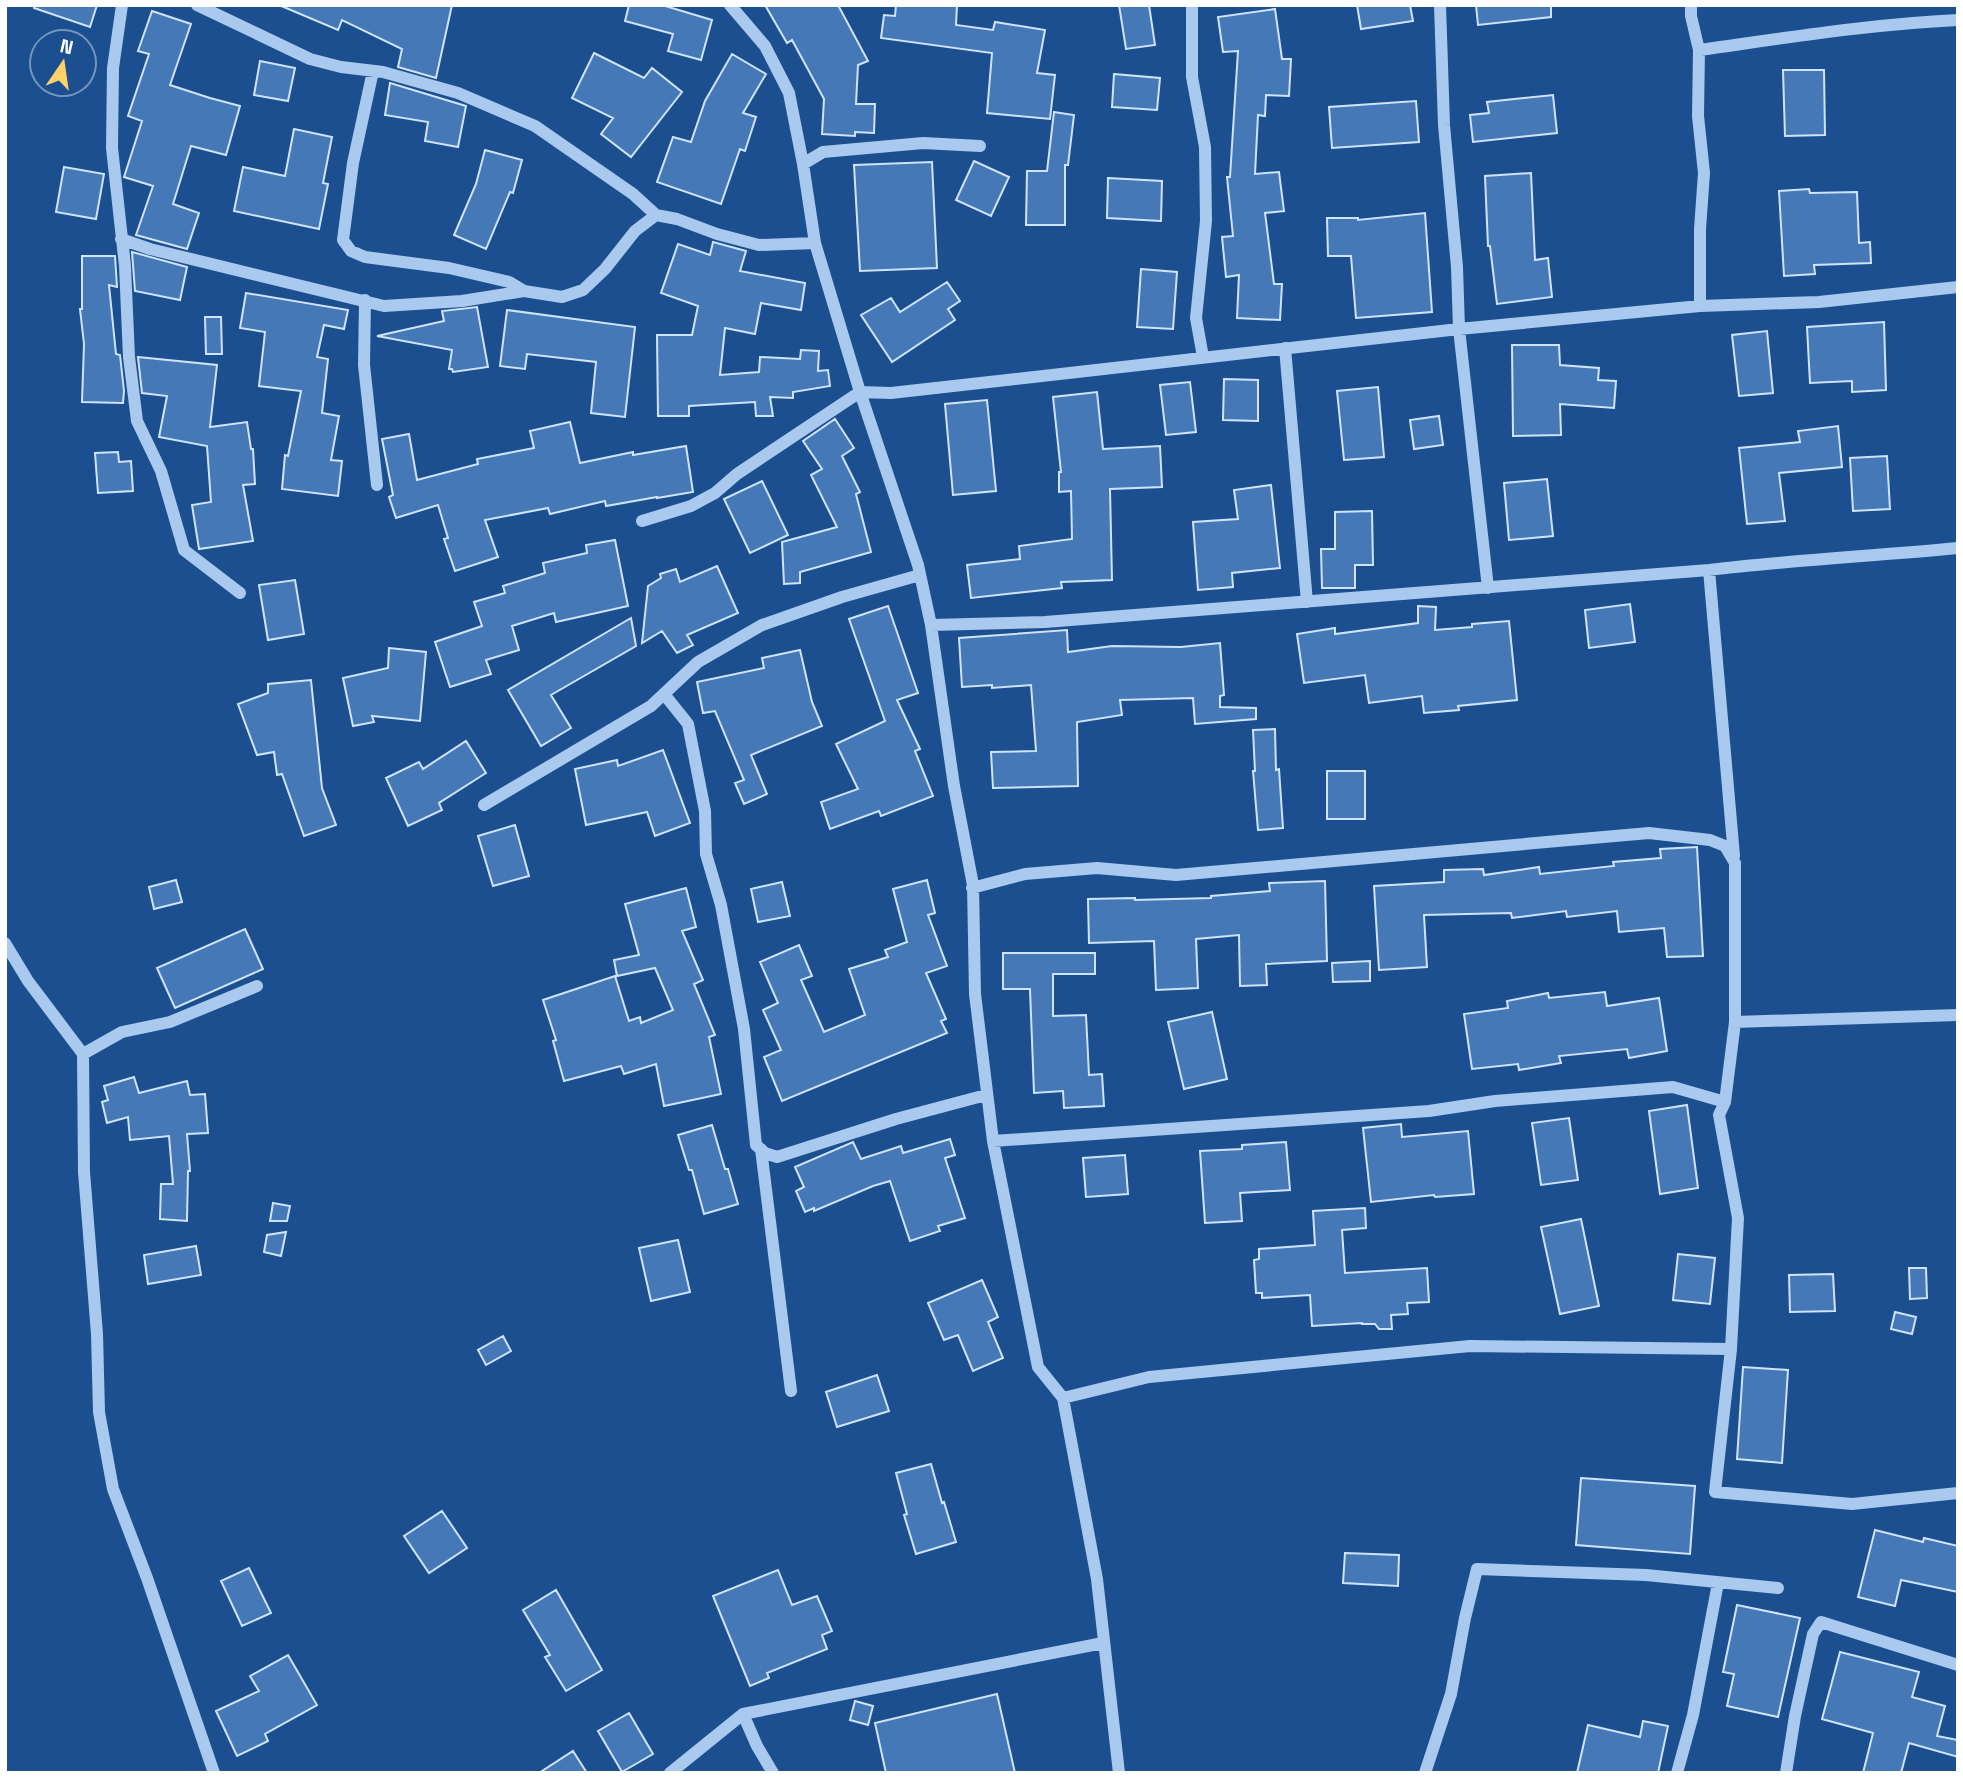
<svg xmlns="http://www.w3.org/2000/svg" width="1963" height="1778" font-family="'Space Grotesk',sans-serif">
	<rect width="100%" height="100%" fill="#1b4f8f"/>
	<path fill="#4478b7" stroke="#cfe3fa" stroke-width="2" d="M34,5H97L90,27L34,8Z
		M279,5H452L436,78L398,67L402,49L342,20L338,30Z
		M629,5H662L712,20L701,60L668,51L673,34L625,21Z
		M765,5H838L868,61L858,65L856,104H875L874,133L855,132V136L822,134L824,99L792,40L787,43Z
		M896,5H957L956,25L993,30L995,22L1045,30L1037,73L1055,75L1050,119L987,113L992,53L881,38L884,15L895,16Z
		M1119,5H1149L1155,45L1126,49Z
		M1357,5H1410L1413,21L1361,29Z
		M1476,5H1551V17L1478,25Z
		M1275,9L1282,59H1291L1289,96L1266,95L1265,116L1258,115L1255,174L1279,172L1284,211L1265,213L1274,284H1282L1280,320L1237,318L1239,275L1226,277L1222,237L1233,236L1227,177H1230L1238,51L1223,52L1218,17Z
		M152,11L191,24L170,85L210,98L240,106L226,155L191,146L173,204L199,213L187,249L136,235L153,186L124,177L142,121L128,116L149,54L138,51Z
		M594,53L644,78L652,68L682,92L631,157L601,134L613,118L572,98Z
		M732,54L766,74L743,113L756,117L745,151L740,149L721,204L657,182L673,137L691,142L705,101Z
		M260,61L295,68L288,101L254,95Z
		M1783,70H1824L1825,135L1785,136Z
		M1114,74L1160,78L1157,110L1112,107Z
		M390,83L466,106L458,147L425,141L428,122L385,115Z
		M1553,95L1557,133L1473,142L1470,115L1489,113L1487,102Z
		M1416,101L1419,142L1332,148L1329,107Z
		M1054,112L1074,115L1068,165H1065V225H1026L1027,171H1047Z
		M294,129L332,137L323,183L328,184L319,229L234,211L243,167L285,176Z
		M485,150L522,160L513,193L510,192L486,249L454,235L476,184Z
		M974,161L1009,177L991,216L956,200Z
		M932,162L937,268L860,271L854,165Z
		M64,167L104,174L96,219L56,212Z
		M1531,173L1535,260L1548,258L1552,297L1497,304L1490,246H1488L1485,176Z
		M1108,178L1162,181L1161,221L1107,218Z
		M1809,189L1810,193L1857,192L1859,243L1870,242L1871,263L1814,265L1815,274L1784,276L1779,191Z
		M1425,213L1432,312L1356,318L1351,256H1328L1327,218H1358V220Z
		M713,242L746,251L740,271L805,283L801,310L761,303L755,334L725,328L720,375L759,372L760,357L800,359L801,350L819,351L818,371L828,370L830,386L793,392V398L770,397L773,416H756L755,402L689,406V416H658L657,335H692L698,306L661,293L678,244L710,255Z
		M132,252L187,267L180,300L135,291Z
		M82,256H115L117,287L109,285L116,354L120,355L124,391L123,403L82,402L84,344L80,309H82Z
		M1141,269L1177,272L1173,329L1137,327Z
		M947,282L960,301L948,309L955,320L892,362L861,315L891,298L900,312Z
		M246,293L348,310L344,329L324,325L317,357L328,359L322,413L339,416L331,460L342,461L338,496L282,489L285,455L288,456L301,391L259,386L265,332L240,328Z
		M477,307L488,367L453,372L452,369H449L452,350L377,336L444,321L442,311Z
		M507,310L635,327L625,417L591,413L596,362L527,354L525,369L500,366Z
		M205,317H221L222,354H206Z
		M1884,322L1886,390L1852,392V381L1810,383L1807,327Z
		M1767,331L1773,393L1739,396L1732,335Z
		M1512,345H1559L1560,365L1599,368L1598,380L1616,381L1614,408L1560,404L1561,435L1513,436Z
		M138,357L217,365L210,427L247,422L251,449H253L255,484L243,485L253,541L199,549L192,505L211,502L207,446L159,437L167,396L142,393Z
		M1224,379L1258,380V421L1223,420Z
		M1190,382L1196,432L1166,435L1160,385Z
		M1378,387L1384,457L1344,460L1337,391Z
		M1097,392L1103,449L1160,446L1162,487L1110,489L1112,580L1061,582L1062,588L971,598L967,565L1020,559L1019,546L1072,539L1071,491L1059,492V472H1061L1053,397Z
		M987,400L996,491L953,495L945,404Z
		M1439,416L1443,445L1414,449L1410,420Z
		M835,419L854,448L842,456L860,492L856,494L871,552L800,572V583L784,584L782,542L837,527L811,475L822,469L803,441Z
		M570,422L580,463L633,452V455L686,446L693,492L657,498V497L606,506L605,501L550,514L548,508L485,520L498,557L455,571L444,539L448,538L438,505L396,518L389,497L393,495L382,439L409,434L417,480L478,464L477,459L534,448L530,431Z
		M1838,426L1842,467L1779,473L1785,521L1747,524L1739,448L1800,442L1798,431Z
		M118,452L119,462L131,461L133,491L98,493L95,453Z
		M1887,456L1890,509L1853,511L1850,458Z
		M1547,479L1553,536L1509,540L1504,483Z
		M762,481L788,535L750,553L724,499Z
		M1271,485L1280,568L1232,573L1233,587L1198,590L1193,522L1238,519L1234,490Z
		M1372,511L1373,565H1355V588H1322L1321,549H1335V512Z
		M615,540L628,606L556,622L554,613L512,626L519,650L486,660L491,674L450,687L435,642L482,626L474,602L505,593L503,586L545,573L543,563L587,553L586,545Z
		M717,566L738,613L687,635L693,645L677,653L662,631L642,643L648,586L661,578L660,574L676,569L680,582Z
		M295,580L304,634L268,640L259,585Z
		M1630,604L1635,642L1589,648L1585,610Z
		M888,606L918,693L897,700L920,749L915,751L933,796L881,816L879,811L830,829L821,802L858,789L836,744L885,721L849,619Z
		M1418,606L1436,607L1435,630L1472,627V624L1509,621L1517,700L1458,706L1459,710L1424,713L1422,696L1369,703L1365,675L1304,683L1297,634L1335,628V634L1418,623Z
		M631,618L636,646L551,695L571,728L541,746L508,690Z
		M1067,630L1068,652L1112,646L1181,647L1220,643L1224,695L1220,696V707L1256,708V719L1195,724L1193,698L1120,700L1122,715L1077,722L1078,786L993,788L991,752L1036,751L1031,685L992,688V685L962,687L959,638Z
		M389,648L426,652L420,721L372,716L374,722L353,726L343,678L388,668Z
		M800,650L812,702L822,726L751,755L767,794L744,804L735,783L744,780L715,711L703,713L697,682L764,668L762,658Z
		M311,680L322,788L336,825L304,836L282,774L277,775L274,752L257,755L238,704L268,693V684Z
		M1275,729L1276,770L1279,769L1283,828L1258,830L1253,771H1255L1253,730Z
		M466,741L486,773L439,803L442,810L408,826L386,778L419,762L423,769Z
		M663,750L690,823L655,836L647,812L586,825L575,769L617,760L618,766Z
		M1327,771H1365V819H1327Z
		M515,825L529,876L493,886L478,836Z
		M1697,847L1703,956L1667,957L1664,928L1619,932L1617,911L1567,917L1566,911L1512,918L1511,913L1424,915L1427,967L1379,970L1374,886L1444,882V870L1483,869L1484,875L1539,867L1540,874L1614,866L1613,862L1661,858L1660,849Z
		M176,880L182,902L154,909L149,887Z
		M927,880L935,913L928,915L947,966L926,973L946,1019L941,1021L947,1033L782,1101L764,1057L781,1050L763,1010L778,1003L760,962L799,945L812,976L801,980L824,1032L865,1015L849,969L888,957L885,950L907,942L893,889Z
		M1325,881L1327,961L1266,964L1267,985L1240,986L1239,935L1196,939L1198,988L1156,990L1154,941L1089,943L1088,899L1135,898V900L1211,898V896L1270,891L1269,883Z
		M782,882L790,916L758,922L751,889Z
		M686,888L696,927L682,931L703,980L694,984L715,1035L709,1037L721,1094L664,1106L656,1064L624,1074L621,1066L564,1081L553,1041L556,1040L543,1000L615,976L629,1021L640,1017L641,1023L673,1010L655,968L617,976L614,960L639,955L625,904Z
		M245,929L263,969L175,1008L157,968Z
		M1003,953H1095V974H1053V1016L1086,1015L1089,1075L1102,1074L1104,1106L1064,1108L1063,1091L1034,1093L1030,989H1003Z
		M1370,961V981L1333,982L1332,963Z
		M1605,992L1607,1006L1659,998L1667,1051L1629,1058L1627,1049L1559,1056L1561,1063L1519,1070L1518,1064L1472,1069L1464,1014L1508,1008L1507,1001L1548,993L1549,998Z
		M1212,1012L1227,1079L1184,1089L1168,1022Z
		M134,1077L139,1093L187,1081L190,1095L205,1094L208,1133L187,1134L190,1171H188L187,1221L160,1219L161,1184H173L169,1136L130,1140L128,1117L107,1123L102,1102L108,1100L104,1086Z
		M1687,1105L1698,1188L1660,1194L1649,1111Z
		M1569,1118L1578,1180L1541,1185L1532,1123Z
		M1401,1124L1402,1137L1468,1131L1474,1194L1435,1197L1434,1195L1371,1202L1363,1128Z
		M712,1125L725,1169H728L738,1204L704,1214L692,1170H689L678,1135Z
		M950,1139L955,1155L945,1158L965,1218L938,1226L940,1231L910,1241L890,1181L873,1186L814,1211V1208L805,1212L796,1191L804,1187L795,1167L853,1142L861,1159L901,1146L903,1153Z
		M1286,1142L1290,1190L1240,1193L1242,1221L1205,1223L1200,1151L1242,1149V1145Z
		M1125,1155L1128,1194L1086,1197L1083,1158Z
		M273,1203L290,1206L287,1221H270Z
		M1365,1208L1366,1228L1342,1230L1345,1273L1427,1268L1429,1302L1407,1303L1408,1314L1391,1315L1392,1329H1379L1375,1324H1362V1323L1312,1326L1310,1295L1262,1298V1293H1256L1254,1260L1259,1259V1249L1315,1245L1313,1211Z
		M1581,1219L1599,1306L1560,1314L1541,1227Z
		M286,1232L281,1256L264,1252L267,1235Z
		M678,1240L690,1292L651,1301L639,1248Z
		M196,1246L201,1275L148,1284L144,1255Z
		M1678,1254L1715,1258L1710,1304L1673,1300Z
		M1909,1268H1926L1927,1298L1910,1299Z
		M1833,1274L1835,1311L1790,1312L1789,1275Z
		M982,1280L998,1317L988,1322L1003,1358L973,1371L958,1335L944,1340L928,1303Z
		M1895,1312L1916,1317L1912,1334L1891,1329Z
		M503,1336L511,1351L486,1365L478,1350Z
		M1743,1367L1788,1370L1782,1463L1737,1459Z
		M877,1375L889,1411L837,1427L826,1392Z
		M931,1464L942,1503L944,1502L956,1542L916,1554L904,1515L907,1514L896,1473Z
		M1581,1478L1695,1486L1690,1554L1576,1545Z
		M442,1511L467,1548L429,1573L404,1536Z
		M1875,1530L1923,1542L1924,1538L1958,1546V1592L1901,1580L1895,1606L1858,1597Z
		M1345,1553L1399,1555L1398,1586L1343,1583Z
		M249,1568L271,1613L242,1626L221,1581Z
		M778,1570L792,1605L817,1596L832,1631L822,1635L827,1649L767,1673L769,1678L750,1686L713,1596Z
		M556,1590L602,1670L566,1691L545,1657L550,1655L523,1610Z
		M1737,1605L1800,1618L1778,1717L1727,1706L1734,1674L1723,1672Z
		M1840,1652L1919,1672L1912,1697L1945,1706L1937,1736L1958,1740V1757L1909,1743L1901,1773H1863L1873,1733L1822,1719Z
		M288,1655L317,1705L265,1734L268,1741L237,1756L216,1711L259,1691L250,1676Z
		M997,1694L1015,1773H886L875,1723Z
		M855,1701L873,1706L868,1725L850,1720Z
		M629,1713L653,1754L622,1772L598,1731Z
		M1643,1721L1668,1726L1658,1773H1577L1588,1725L1640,1737Z
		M573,1751L587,1773H539Z"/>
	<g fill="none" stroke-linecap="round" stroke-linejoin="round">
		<path stroke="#a9c9ee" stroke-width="12" d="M122,5L113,68L112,148L125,266L129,357L137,421L161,471L184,550L240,593
			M197,5L310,59L341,67L383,72L458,93L535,126L633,194L656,215L677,219L717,234L759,245L815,243
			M730,5L765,46L789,93L803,164L815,243L860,392L918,565L931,625L954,786L973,885L975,994L993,1141L1038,1367L1063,1398L1097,1579L1119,1773
			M1192,5V77L1205,147L1206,221L1196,318L1203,357
			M1440,5L1444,125L1457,267L1459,329L1488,588
			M1691,5V16L1699,50L1698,116L1704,173L1700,229V306
			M1699,50C1785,38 1871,24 1958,20
			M373,71L353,163L343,240L351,251L365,257L449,268L509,282L524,291
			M803,164L823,152L923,143L980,146
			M121,239L150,249L384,306L462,301L524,291L562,297L583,290L605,269L635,231L656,215
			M365,300L364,365L377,485
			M1285,348L1307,602
			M642,521L691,506L715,493L737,474L860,392L891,393L1459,329L1700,306L1819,302L1958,287
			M1709,570L1734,856
			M931,625L1045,622L1709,570C1791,560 1875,556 1958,548
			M664,694L688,724L705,811L706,854L721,905L744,1029L756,1145L765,1153L777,1157L896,1119L986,1095
			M484,805L651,706L698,662L762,625L842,597L920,575
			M972,888L1025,874L1097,868L1176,875L1649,833L1710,840L1725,846L1735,863V1022L1725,1102L1719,1115L1738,1218L1731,1349L1715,1492L1852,1504L1958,1493
			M5,943L28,981L83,1054L84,1172L97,1334L99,1412L113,1489L147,1578L214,1773
			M1735,1022L1958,1015
			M83,1054L122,1032L170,1022L257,986
			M993,1141L1429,1111L1495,1101L1673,1087L1725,1102
			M761,1149L791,1391
			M1063,1398L1149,1377L1470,1346L1731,1349
			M743,1714L757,1746L773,1773
			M670,1773L743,1714L1103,1643
			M1425,1773L1451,1694L1465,1618L1477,1569L1646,1575L1778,1588
			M1677,1773L1693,1715L1718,1583
			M1786,1773L1795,1716L1813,1634L1821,1622L1958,1665"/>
	</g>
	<rect width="1963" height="1778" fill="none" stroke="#ffffff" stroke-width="14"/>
	<g transform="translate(63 63) rotate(13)"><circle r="33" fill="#1b4f8f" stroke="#7695bc" stroke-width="2"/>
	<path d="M0-5L12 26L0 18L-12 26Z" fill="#ffd166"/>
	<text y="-10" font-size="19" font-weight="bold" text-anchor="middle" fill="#ffffff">N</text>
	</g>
</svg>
